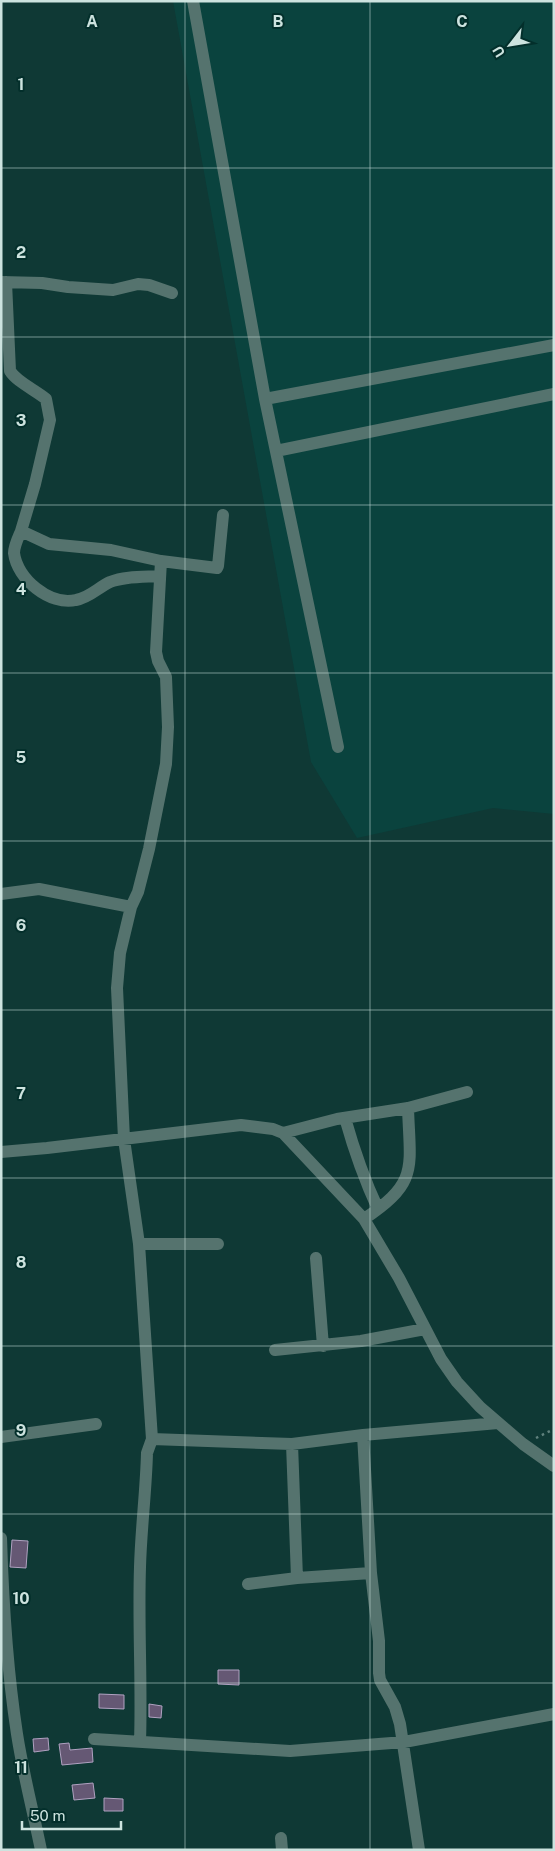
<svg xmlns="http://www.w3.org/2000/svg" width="555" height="1851" font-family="'Public Sans',sans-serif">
	<rect width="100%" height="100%" fill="#0f3935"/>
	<path fill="#0a433e" d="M173,1H554V814L493,808L357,838L311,762Z"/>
	<path fill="#655874" stroke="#b0a2c1" d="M12,1540L28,1541L26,1568L10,1567Z
		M218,1670H239V1685L218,1684Z
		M99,1694L124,1695V1709L99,1708Z
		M149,1704L162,1706L161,1718L149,1717Z
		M48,1738L49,1750L34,1752L33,1739Z
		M69,1743L70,1750L92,1748L93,1762L62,1765L59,1744Z
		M93,1783L95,1798L74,1800L72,1785Z
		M104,1798L123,1799V1811H104Z"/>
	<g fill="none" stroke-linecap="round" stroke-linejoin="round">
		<path stroke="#5f817d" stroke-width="2.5" stroke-dasharray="2.5 4" stroke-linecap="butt" d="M536,1438L554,1429"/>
		<path stroke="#55736e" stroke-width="12" d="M193,1L265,399L338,747
			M1,282L42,283L68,287L113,290L138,284L149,285L172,293
			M6,282L10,371C17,382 35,390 46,399L50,420L35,484L21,531L49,544L111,550L161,561L217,568L218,566L223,515
			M265,399L554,345
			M276,451L554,394
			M21,531C18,538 14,546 14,553C17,579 50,606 76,600C89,598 99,587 110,582C125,576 144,577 160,576
			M1,894L39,889L131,907
			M345,1118C354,1150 364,1179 378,1209
			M283,1133L337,1119L408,1108L467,1092
			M1,1152L47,1148L241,1125L273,1129L283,1133L364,1219L399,1278L441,1359L457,1382L480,1407L523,1444L554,1466
			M364,1219C419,1182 410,1169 408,1108
			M139,1244H218
			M316,1258L323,1346
			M275,1350L361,1341L425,1329
			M363,1435L371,1573L379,1641V1673L380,1680L395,1707L400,1724L419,1850
			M1,1437L96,1424
			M152,1439L292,1444L363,1435L498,1423
			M292,1444L297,1578L371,1573
			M1,1538C3,1604 7,1669 17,1734C23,1773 33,1811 41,1850
			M248,1584L297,1578
			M94,1739L290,1751L404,1742L554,1714
			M140,1742C142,1683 138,1625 140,1567C141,1529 146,1491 147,1453L152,1439L139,1244L124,1139L117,988L120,953L131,907L138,892L149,849L166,764L168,727L166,677L158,661L156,652L161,561
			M281,1838L282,1850"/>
	</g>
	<path fill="none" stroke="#cde3df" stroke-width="1" stroke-opacity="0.55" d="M185,1V1850M370,1V1850M1,168H554M1,337H554M1,505H554M1,673H554M1,841H554M1,1010H554M1,1178H554M1,1346H554M1,1514H554M1,1683H554"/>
	<g font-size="16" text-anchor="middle" font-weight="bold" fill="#cde3df" stroke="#032f2b" stroke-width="4" stroke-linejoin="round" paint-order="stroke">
		<text x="92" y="27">A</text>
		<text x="278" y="27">B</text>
		<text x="462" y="27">C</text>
		<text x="21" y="90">1</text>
		<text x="21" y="258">2</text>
		<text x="21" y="426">3</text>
		<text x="21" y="595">4</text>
		<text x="21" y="763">5</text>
		<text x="21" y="931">6</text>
		<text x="21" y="1099">7</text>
		<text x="21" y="1268">8</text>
		<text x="21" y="1436">9</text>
		<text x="21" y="1604">10</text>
		<text x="21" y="1773">11</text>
	</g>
	<rect width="555" height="1851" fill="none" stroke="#cde3df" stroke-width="5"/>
	<g transform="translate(510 45) rotate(239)" stroke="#032f2b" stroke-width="4" paint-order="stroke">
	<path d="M0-4L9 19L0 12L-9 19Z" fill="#cde3df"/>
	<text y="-8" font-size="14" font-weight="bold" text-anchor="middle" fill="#cde3df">U</text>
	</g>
	<path d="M22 1821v8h99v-8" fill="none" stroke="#cde3df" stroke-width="2.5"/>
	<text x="30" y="1821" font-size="15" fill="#cde3df" stroke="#032f2b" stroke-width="4" paint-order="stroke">50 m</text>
</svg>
